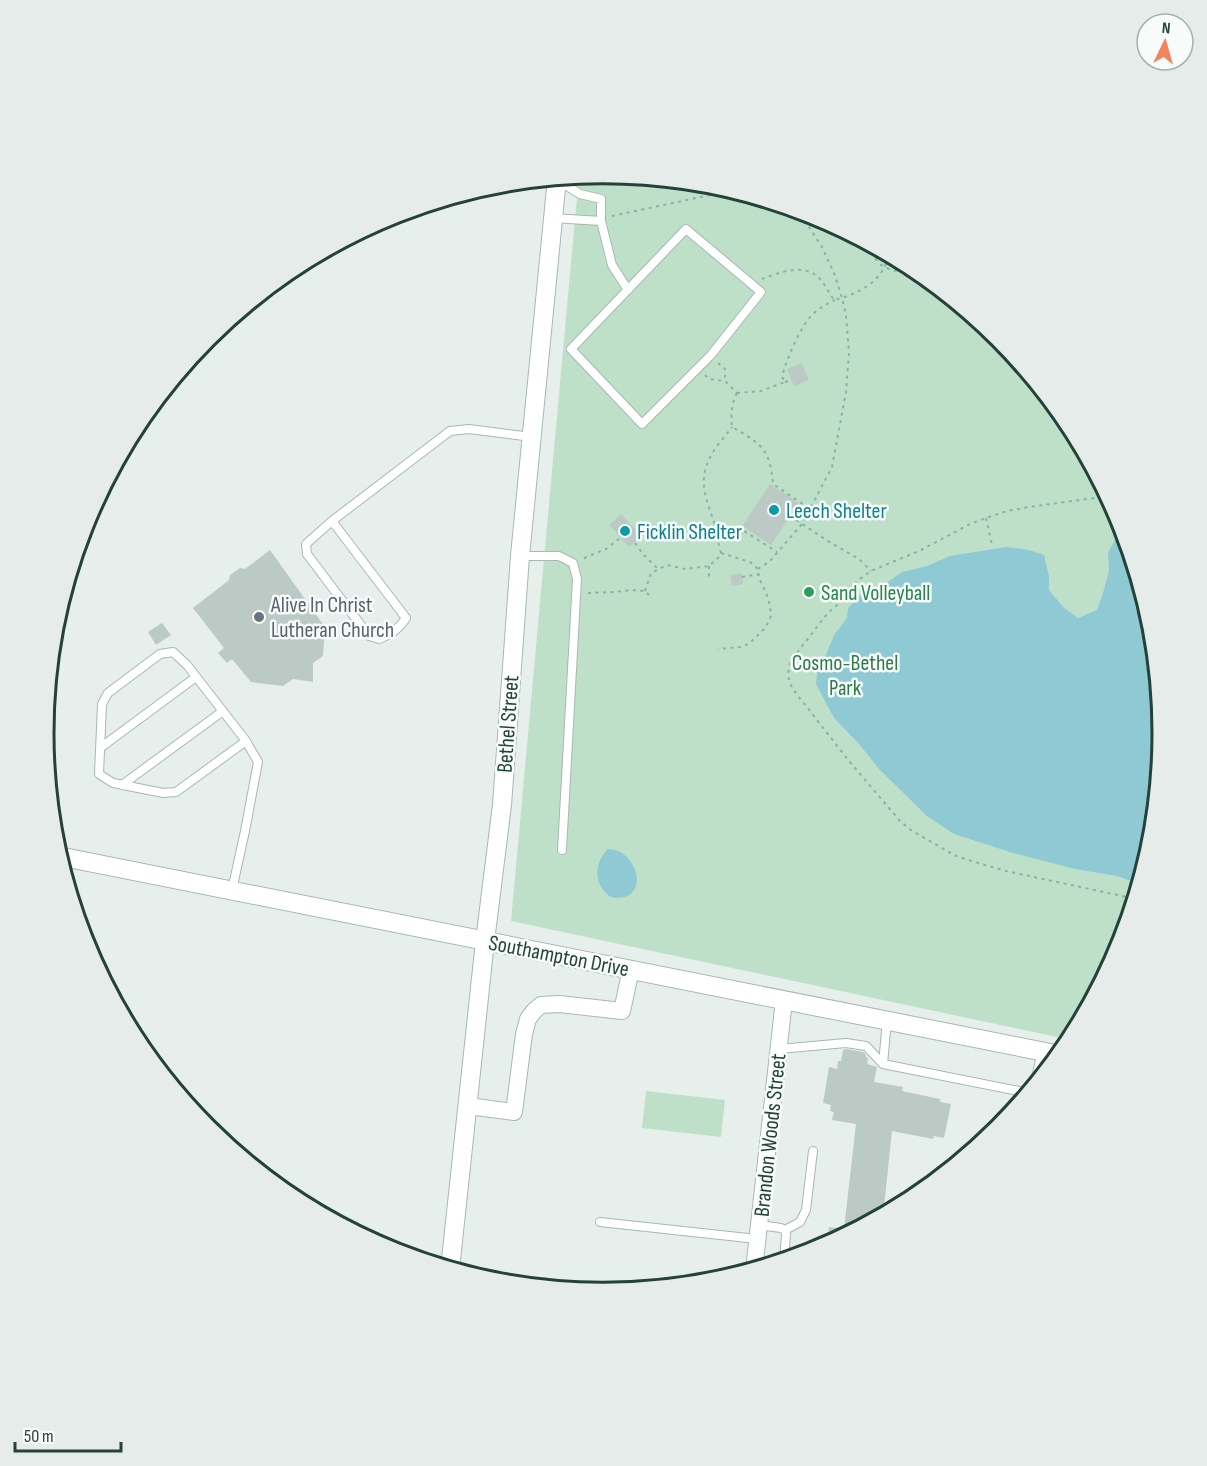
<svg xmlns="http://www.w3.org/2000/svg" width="1207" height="1466" font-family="'Sofia Sans Condensed',sans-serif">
	<rect width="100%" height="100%" fill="#e6efeb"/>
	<path fill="#bfe0c8" d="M604,173L713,184L818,216L915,268L1000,337L1069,422L1121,519L1153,624L1163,733L1153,843L1121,948L1071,1040L511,921L579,175Z
		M646,1091L725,1100L721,1137L642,1128Z"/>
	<path fill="#8ec9d4" d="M1126,536L1153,624L1163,733L1153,843L1140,884L1117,876L1075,869L1013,853L954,834L927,816L880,770L859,744L834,718L816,684L818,665L826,655L834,635L847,618L848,608L861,595L882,586L902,572L927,566L950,556L1006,547L1029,550L1044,555L1049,576V590L1064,608L1078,618L1097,610L1103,593L1109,571L1108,553L1115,540Z
		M608,849C637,849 651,898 617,898C613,898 608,896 605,892C593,880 596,860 608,849Z"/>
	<path fill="#bbcac4" d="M802,363L809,380L794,386L787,369Z
		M770,484L799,503L771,545L742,526Z
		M621,514L641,536L629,547L609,525Z
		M270,550L325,627L323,656L313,663V682L293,679L283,686L251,682L232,659L227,663L218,653L224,648L193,608L229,580L230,575L240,568L245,569Z
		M742,573L743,584L732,586L730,575Z
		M162,623L171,635L156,645L148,632Z
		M846,1049L863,1052L866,1055V1057L868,1058L867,1064L877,1067L874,1082L903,1087L902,1091L940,1099V1102L951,1104L944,1138L934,1136L933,1139L892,1131L883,1216L827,1245L829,1227L844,1229L856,1124L832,1120L834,1112L830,1111L831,1105L823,1103L829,1067L837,1069L838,1061H841L843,1050Z"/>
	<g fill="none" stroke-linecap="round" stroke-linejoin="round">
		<defs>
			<path id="service" d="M557,180L580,194L601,199V221L612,265L628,290
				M553,218L601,221
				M686,229L761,292L711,355L642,424L571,349Z
				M332,521L406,618C399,629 391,634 379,639L369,636L307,554L306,544L332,521L450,431L469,429L532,437
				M520,556H559L573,563L577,579L562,850
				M100,748L196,677
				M122,785L223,711
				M232,890L245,831L258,762L246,741L187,665L173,652L160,654L108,693L102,704L99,774L113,783L163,793L176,792L246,741
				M779,1049L846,1043L866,1046L883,1064L1029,1093
				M883,1064L887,1020
				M1034,1087L1042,1051
				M600,1222L757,1239
				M759,1225L781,1228L785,1230L786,1234L784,1261
				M785,1230L800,1222L806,1210L813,1151"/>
			<path id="minor" d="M468,1106L514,1112L524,1034L528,1019L534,1011L541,1005L559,1004L622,1011L631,969
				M754,1270L784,1000"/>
			<path id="tertiary" d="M58,856L1060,1055
				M450,1269L485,941L502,805L520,556L557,178"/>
		</defs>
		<use href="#service" stroke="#a8b8b2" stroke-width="10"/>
		<use href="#minor" stroke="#a8b8b2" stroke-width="18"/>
		<use href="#tertiary" stroke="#a8b8b2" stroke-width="20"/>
		<path stroke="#86b3a5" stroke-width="2" stroke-dasharray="3 4.5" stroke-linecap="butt" d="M612,216L724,192H739
			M872,244C872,274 902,271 924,275
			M762,279C780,272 806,262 821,280C826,286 829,293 834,300C855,295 881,283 887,260
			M718,363L725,369V381
			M705,375L709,379L725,381L737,393
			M785,382L792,380
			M737,393L761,391L785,382L782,377C786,360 800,328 811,316C818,309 826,304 835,300
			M737,393C731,405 731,415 732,427C761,444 770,448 773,484L809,508
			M1109,496L1029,507L1007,511L986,518L970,524L921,550L871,571L857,581L845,598L827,614L793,658L789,666L788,676L792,688L849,761L900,821L911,830L954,855L968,860L1006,871L1136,899
			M790,516L828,541L859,559L871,571
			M986,518L992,545
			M715,527L741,529L777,552
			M635,543L643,554L658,569
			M721,553C718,544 717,534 715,525C708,504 698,483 708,462C713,449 724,438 732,427
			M584,558L606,549L620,538
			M709,566V577
			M758,569L770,561L802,524L832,467L846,392L849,353L846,315L842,298L834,273L822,247L809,227L790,210L783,205
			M742,577L759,574
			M645,591L651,573L667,565L685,569L709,566L719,557L721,553L750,562L758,569L759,578L766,593L770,605L771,616L766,627L749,644L740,647L718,649
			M588,593L615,592L631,590L645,591L649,595"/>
		<use href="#service" stroke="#fff" stroke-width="8"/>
		<use href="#minor" stroke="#fff" stroke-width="16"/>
		<use href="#tertiary" stroke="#fff" stroke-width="18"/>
	</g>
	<g fill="#0f9aa8" stroke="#f7fbf9" stroke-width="2">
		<circle cx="774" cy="510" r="6"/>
		<circle cx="625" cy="531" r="6"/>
	</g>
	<circle fill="#2e9e5b" stroke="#f7fbf9" stroke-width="2" cx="809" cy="592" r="6"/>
	<circle fill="#6b7280" stroke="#f7fbf9" stroke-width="2" cx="259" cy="617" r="6"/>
	<g text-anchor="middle" stroke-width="5" stroke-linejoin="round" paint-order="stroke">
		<g font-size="22" fill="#0d838f" stroke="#f7fbf9" text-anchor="start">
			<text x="786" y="518">Leech Shelter</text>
			<text x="637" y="539">Ficklin Shelter</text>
		</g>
		<g font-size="22" fill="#27864d" stroke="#f7fbf9" text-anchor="start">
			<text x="821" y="600">Sand Volleyball</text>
		</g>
		<g font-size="22" fill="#5b616d" stroke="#f7fbf9" text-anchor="start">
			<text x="271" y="612">Alive In Christ<tspan x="271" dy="25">Lutheran Church</tspan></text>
		</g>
		<g font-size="22" fill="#2d7a4b" stroke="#f7fbf9">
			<text x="845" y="670">Cosmo-Bethel<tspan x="845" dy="25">Park</tspan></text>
		</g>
		<g font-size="22" fill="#24423a" stroke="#f7fbf9">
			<text transform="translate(507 724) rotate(-86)" y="8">Bethel Street</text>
			<text transform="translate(559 955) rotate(11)" y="8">Southampton Drive</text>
			<text transform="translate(769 1135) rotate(-84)" y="8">Brandon Woods Street</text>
		</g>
	</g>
	<path d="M0 0H1207V1466H0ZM54 733a549 549 0 1 1 1098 0a549 549 0 1 1-1098 0Z" fill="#e6ecea" fill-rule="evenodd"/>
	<path fill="none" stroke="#24423a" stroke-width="3" d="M54 733a549 549 0 1 1 1098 0a549 549 0 1 1-1098 0Z"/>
	<g transform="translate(1165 42) rotate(5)"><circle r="28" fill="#f7fbf9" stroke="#a3b1ad" stroke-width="1.5"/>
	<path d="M0-4.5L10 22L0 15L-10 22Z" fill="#f4845f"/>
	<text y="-9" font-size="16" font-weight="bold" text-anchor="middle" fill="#24423a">N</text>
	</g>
	<path d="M15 1442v9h106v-9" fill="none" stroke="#24423a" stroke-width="3"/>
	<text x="24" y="1442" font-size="18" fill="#24423a" stroke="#f7fbf9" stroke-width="4.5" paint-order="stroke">50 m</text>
</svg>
